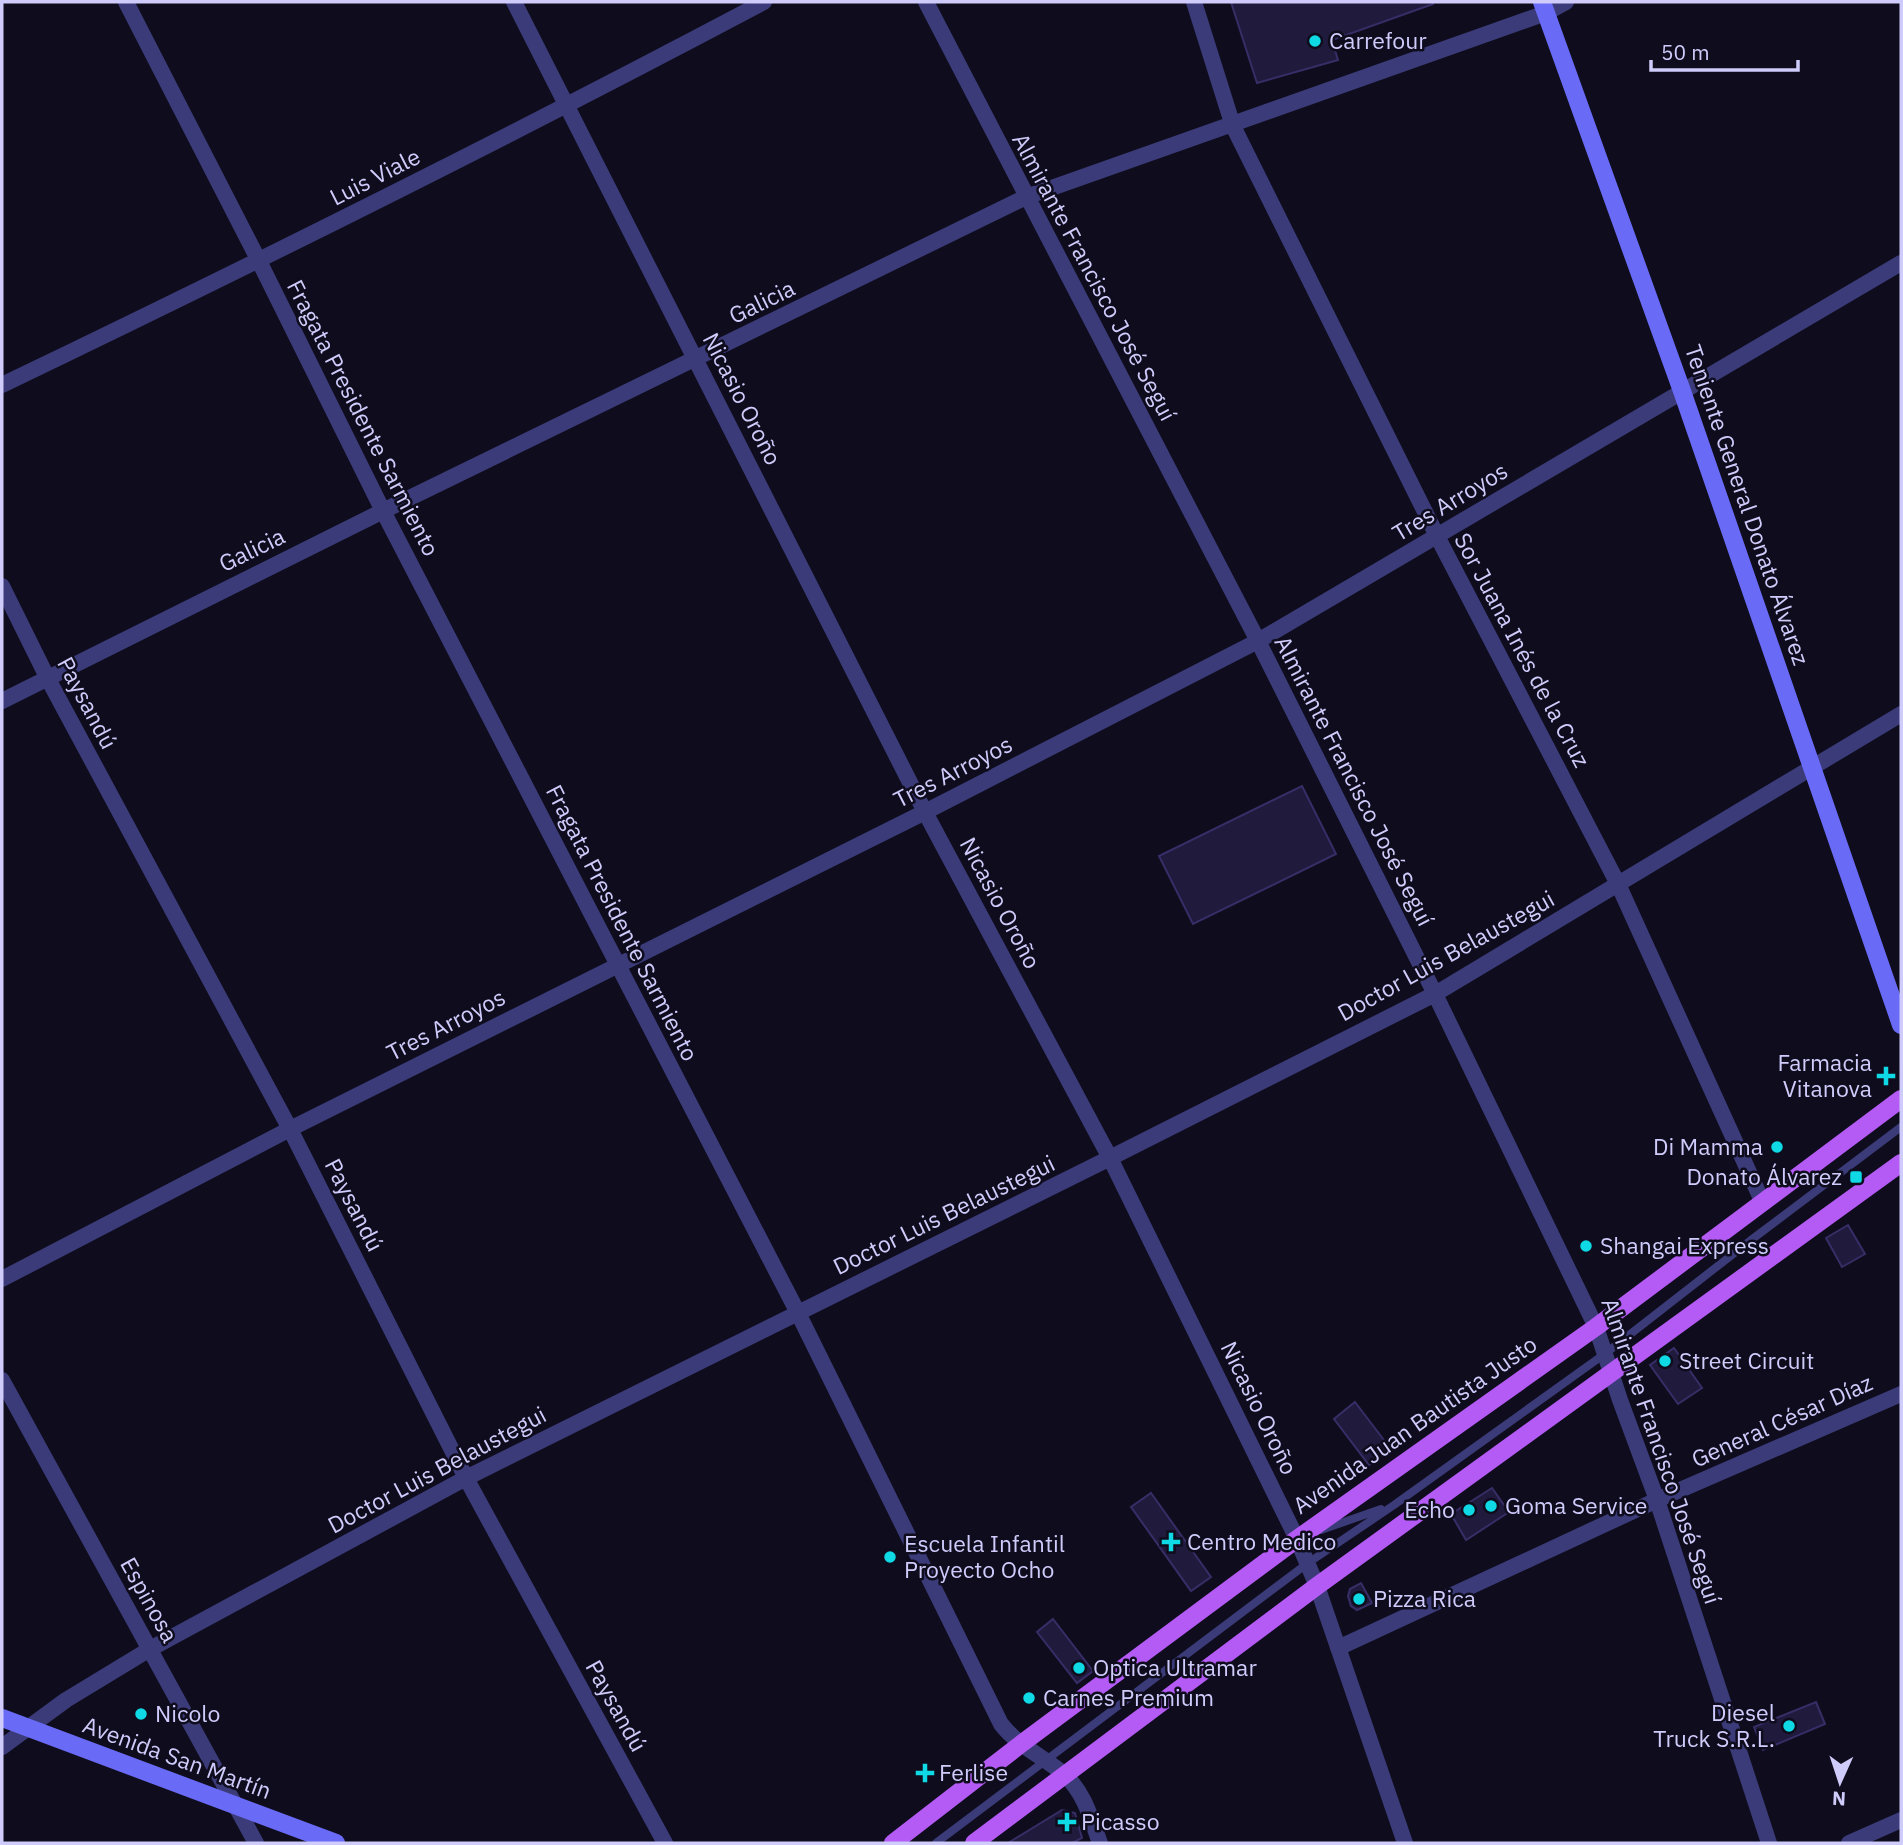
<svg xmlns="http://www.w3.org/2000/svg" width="1903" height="1845" font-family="'IBM Plex Sans',sans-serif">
	<rect width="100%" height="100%" fill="#0f0d1d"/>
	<path fill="#201a3c" stroke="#372e67" stroke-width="2" d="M1231,2H1433V4L1332,40L1338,60L1257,83Z
		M1302,786L1336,854L1193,924L1159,856Z
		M1848,1225L1865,1254L1842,1267L1826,1238Z
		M1674,1348L1702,1388L1678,1404L1650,1365Z
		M1355,1402L1390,1448L1369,1465L1334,1419Z
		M1492,1488L1509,1512L1466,1540L1451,1514Z
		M1151,1493L1211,1577L1191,1591L1131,1507Z
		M1361,1583L1372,1603L1357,1610L1351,1606L1348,1596L1350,1589Z
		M1053,1619L1093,1671L1077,1683L1037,1632Z
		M1816,1702L1825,1724L1763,1750L1754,1727Z
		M1062,1810L1075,1813L1082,1838L1072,1843H1008Z"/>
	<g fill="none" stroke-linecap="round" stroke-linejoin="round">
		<path stroke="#3b3b79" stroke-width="8" d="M1321,1530L1381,1509
			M936,1843L1308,1563L1394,1505L1606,1353L1755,1237L1901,1127"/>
		<path stroke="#3b3b79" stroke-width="16" d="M126,2L259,261L383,511L798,1313L1001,1724C1018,1746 1044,1757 1065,1775C1085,1794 1091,1819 1100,1843
			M514,2L925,812L1110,1158L1297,1539L1317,1586L1405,1843
			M926,2L1258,641L1435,994L1596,1327L1620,1400L1657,1500L1769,1843
			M1194,2L1233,126L1437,536L1618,884L1763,1203
			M2,385C258,262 513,135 764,2
			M2,586L47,677L290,1129L466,1478L665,1843
			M2,701L383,511L1026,197L1546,13L1566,2
			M2,1279L290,1129L925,812L1258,641L1901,263
			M2,1380L256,1843
			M1338,1648L1657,1500L1901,1394
			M2,1747L66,1700L150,1649L466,1478L1110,1158L1435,994L1901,714
			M1849,1843L1901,1820"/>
		<path stroke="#696bf6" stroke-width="18" d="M1542,2L1682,391L1901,1025
			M2,1718L336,1843"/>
		<path stroke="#b45af5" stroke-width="18" d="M893,1843L1021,1744L1297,1539L1596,1327L1901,1099
			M974,1843L1317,1586L1901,1163"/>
	</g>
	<g fill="#0ed9e5" stroke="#0f0d1d" stroke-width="2.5">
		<circle cx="1315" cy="41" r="7"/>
		<path d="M1882.5 1065.5h7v7h7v7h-7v7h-7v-7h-7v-7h7z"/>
		<circle cx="1777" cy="1147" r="7"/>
		<rect x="1849" y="1170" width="14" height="14" rx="3.5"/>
		<circle cx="1586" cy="1246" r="7"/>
		<circle cx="1665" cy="1361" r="7"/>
		<circle cx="1491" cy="1506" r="7"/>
		<circle cx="1469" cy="1510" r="7"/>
		<path d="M1167.5 1531.5h7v7h7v7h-7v7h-7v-7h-7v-7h7z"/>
		<circle cx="890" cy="1557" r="7"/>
		<circle cx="1359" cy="1599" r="7"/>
		<circle cx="1079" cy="1668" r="7"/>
		<circle cx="1029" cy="1698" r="7"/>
		<circle cx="141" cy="1714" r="7"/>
		<circle cx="1789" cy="1726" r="7"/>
		<path d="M921.5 1762.5h7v7h7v7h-7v7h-7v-7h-7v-7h7z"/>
		<path d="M1063.5 1811.5h7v7h7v7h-7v7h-7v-7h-7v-7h7z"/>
	</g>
	<g text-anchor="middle" stroke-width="5" stroke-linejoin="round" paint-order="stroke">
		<g font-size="23" fill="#cfccfc" stroke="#0f0d1d" text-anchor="start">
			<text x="1329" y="49">Carrefour</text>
			<text x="1872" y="1071" text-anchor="end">Farmacia<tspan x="1872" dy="26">Vitanova</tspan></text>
			<text x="1763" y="1155" text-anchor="end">Di Mamma</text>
			<text x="1842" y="1185" text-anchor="end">Donato Álvarez</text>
			<text x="1600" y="1254">Shangai Express</text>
			<text x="1679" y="1369">Street Circuit</text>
			<text x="1505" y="1514">Goma Service</text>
			<text x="1455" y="1518" text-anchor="end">Echo</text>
			<text x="1187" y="1550">Centro Medico</text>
			<text x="904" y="1552">Escuela Infantil<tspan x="904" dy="26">Proyecto Ocho</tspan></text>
			<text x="1373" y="1607">Pizza Rica</text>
			<text x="1093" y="1676">Optica Ultramar</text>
			<text x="1043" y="1706">Carnes Premium</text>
			<text x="1775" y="1721" text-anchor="end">Diesel<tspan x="1775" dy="26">Truck S.R.L.</tspan></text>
			<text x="155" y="1722">Nicolo</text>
			<text x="939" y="1781">Ferlise</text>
			<text x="1081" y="1830">Picasso</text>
		</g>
		<g font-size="23" fill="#cfccfc" stroke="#0f0d1d">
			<text transform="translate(375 177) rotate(-27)" y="8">Luis Viale</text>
			<text transform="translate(1094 277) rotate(62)" y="8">Almirante Francisco José Seguí</text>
			<text transform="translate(762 302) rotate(-26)" y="8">Galicia</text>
			<text transform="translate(742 399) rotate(63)" y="8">Nicasio Oroño</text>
			<text transform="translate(363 418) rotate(63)" y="8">Fragata Presidente Sarmiento</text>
			<text transform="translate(1450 502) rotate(-31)" y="8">Tres Arroyos</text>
			<text transform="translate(1747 505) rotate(71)" y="8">Teniente General Donato Álvarez</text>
			<text transform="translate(252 550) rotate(-26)" y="8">Galicia</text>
			<text transform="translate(1522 650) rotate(62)" y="8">Sor Juana Inés de la Cruz</text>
			<text transform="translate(87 703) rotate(62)" y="8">Paysandú</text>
			<text transform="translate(953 772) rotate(-27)" y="8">Tres Arroyos</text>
			<text transform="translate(1354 781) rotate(63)" y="8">Almirante Francisco José Seguí</text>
			<text transform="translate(1000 903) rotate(62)" y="8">Nicasio Oroño</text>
			<text transform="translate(622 923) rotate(63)" y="8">Fragata Presidente Sarmiento</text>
			<text transform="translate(1446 956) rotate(-29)" y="8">Doctor Luis Belaustegui</text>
			<text transform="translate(446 1025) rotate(-27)" y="8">Tres Arroyos</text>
			<text transform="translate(354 1205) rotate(63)" y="8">Paysandú</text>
			<text transform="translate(944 1215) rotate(-26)" y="8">Doctor Luis Belaustegui</text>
			<text transform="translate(1259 1408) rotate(64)" y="8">Nicasio Oroño</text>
			<text transform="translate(1782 1421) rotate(-24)" y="8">General César Díaz</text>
			<text transform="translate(1415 1425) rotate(-35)" y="8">Avenida Juan Bautista Justo</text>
			<text transform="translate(1661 1451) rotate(71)" y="8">Almirante Francisco José Seguí</text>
			<text transform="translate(437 1470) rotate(-28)" y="8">Doctor Luis Belaustegui</text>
			<text transform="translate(149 1600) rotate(61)" y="8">Espinosa</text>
			<text transform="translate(616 1706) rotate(61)" y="8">Paysandú</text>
			<text transform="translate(177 1758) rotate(20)" y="8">Avenida San Martín</text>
		</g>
	</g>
	<rect width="1903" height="1845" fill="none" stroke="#cfccfc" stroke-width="7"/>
	<g transform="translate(1840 1782) rotate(183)" stroke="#0f0d1d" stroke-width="5" paint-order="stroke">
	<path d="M0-5L12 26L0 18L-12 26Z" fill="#cfccfc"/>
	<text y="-10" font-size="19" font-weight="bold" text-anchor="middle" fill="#cfccfc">N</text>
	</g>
	<path d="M1651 60v10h147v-10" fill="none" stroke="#cfccfc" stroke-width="3.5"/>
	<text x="1661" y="60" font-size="21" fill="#cfccfc" stroke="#0f0d1d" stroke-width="5" paint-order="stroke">50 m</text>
</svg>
